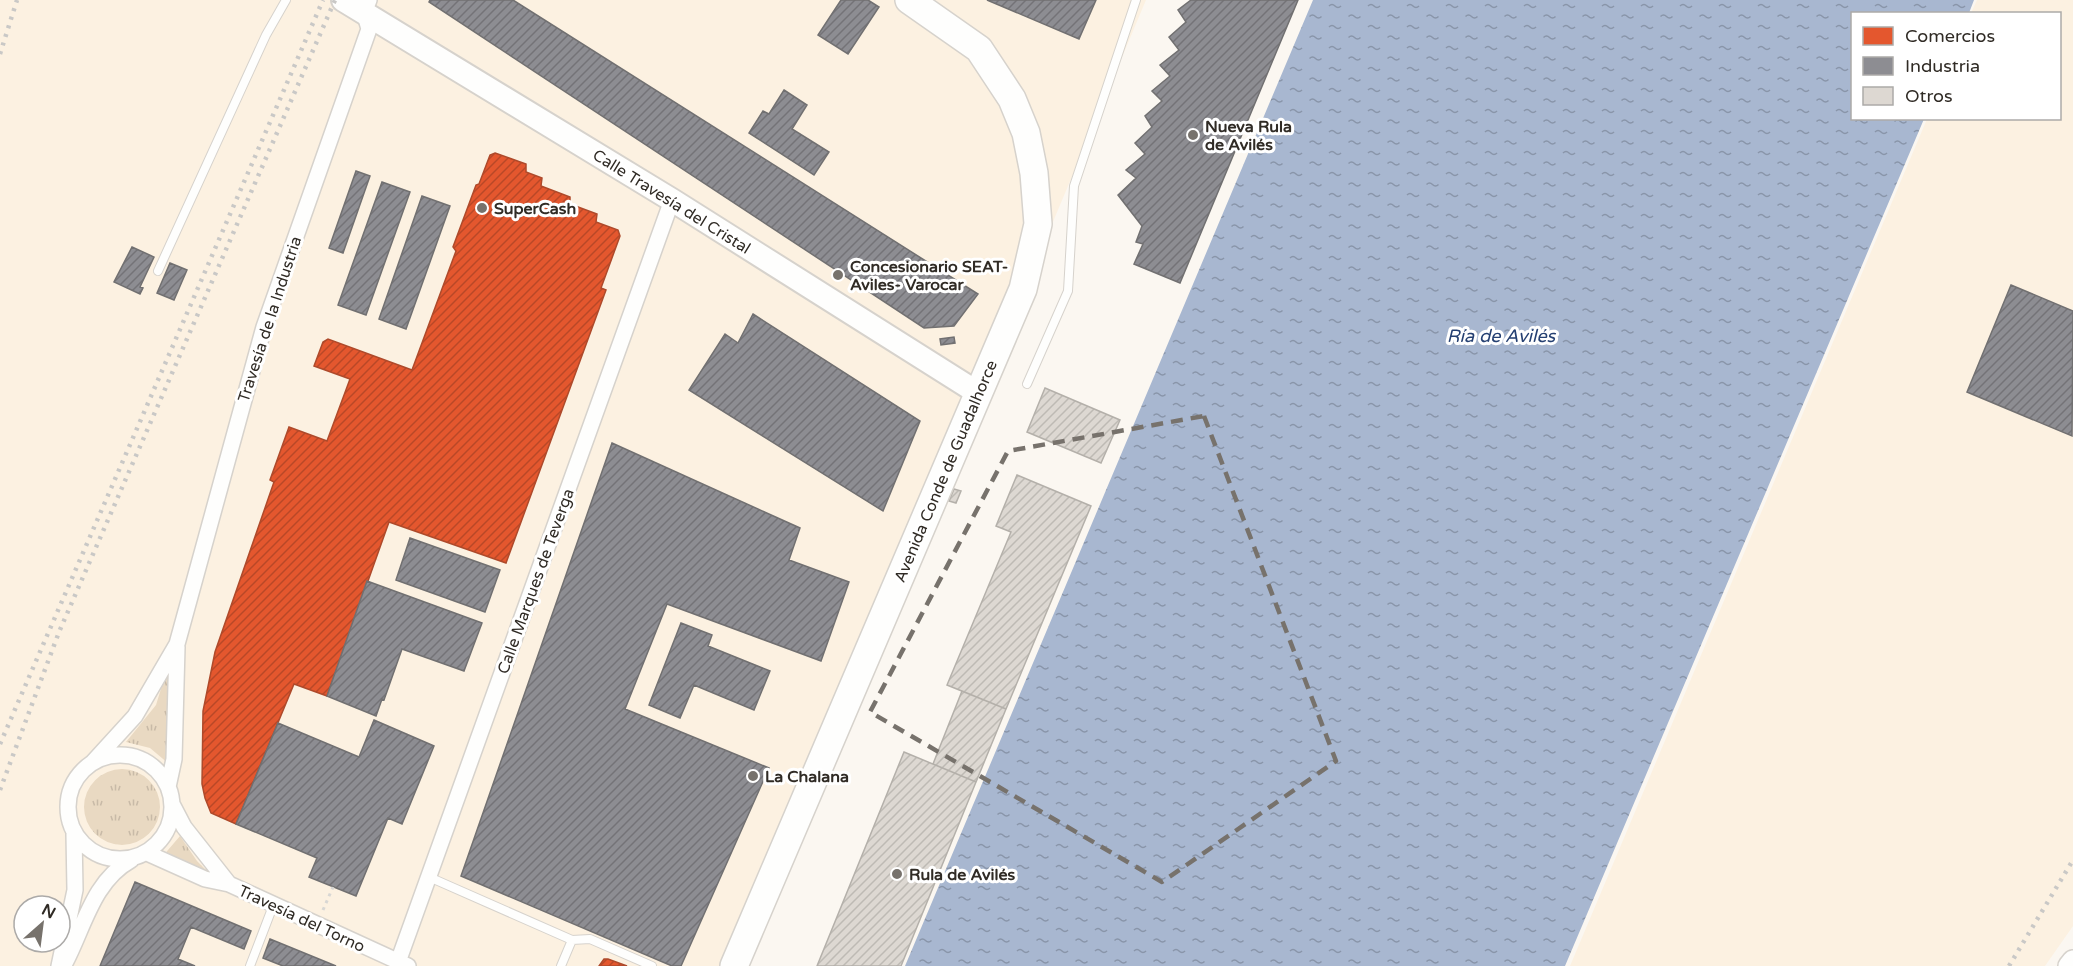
<svg xmlns="http://www.w3.org/2000/svg" width="2073" height="966" font-family="'Varela Round',sans-serif">
	<defs>
		<pattern id="grass-tufts" width="24" height="20" patternUnits="userSpaceOnUse" patternTransform="scale(1.5)"><rect width="24" height="20" fill="#e9d9c2"/><path d="M3 7l-1-3M5 7V3M7 7l1-3M15 17l-1-3M17 17v-4M19 17l1-3" fill="none" stroke="#c8baa7"/></pattern>
		<pattern id="water-ripples" width="26" height="14" patternUnits="userSpaceOnUse" patternTransform="scale(1.5)"><rect width="26" height="14" fill="#a8b7d0"/><path d="M2 4q2-2 4 0t4 0M15 11q2-2 4 0t4 0" fill="none" stroke="#8995a9"/></pattern>
		<pattern id="shops-hatch" width="6" height="6" patternUnits="userSpaceOnUse" patternTransform="scale(1.5)"><rect width="6" height="6" fill="#e4572e"/><path d="M-1 1l2-2M0 6l6-6M5 7l2-2" fill="none" stroke="#b94827"/></pattern>
		<pattern id="industry-hatch" width="6" height="6" patternUnits="userSpaceOnUse" patternTransform="scale(1.5)"><rect width="6" height="6" fill="#8d8d92"/><path d="M-1 1l2-2M0 6l6-6M5 7l2-2" fill="none" stroke="#747377"/></pattern>
		<pattern id="building-hatch" width="6" height="6" patternUnits="userSpaceOnUse" patternTransform="scale(1.5)"><rect width="6" height="6" fill="#ddd8d2"/><path d="M-1 1l2-2M0 6l6-6M5 7l2-2" fill="none" stroke="#bebab4"/></pattern>
	</defs>
	<rect width="100%" height="100%" fill="#fbf7f1"/>
	<path fill="#fcf1e1" fill-rule="evenodd" d="M0,0H1146L741,966H0ZM24,906H60V942H24Z
		M1977,0H2073V926L2045,966H1570L1927,119L2060,118V14L1971,13Z"/>
	<path fill="url(#grass-tufts)" d="M169,663V764L150,748L126,742L156,705Z
		M84 807a38 38 0 1 1 76 0a38 38 0 1 1-76 0Z
		M180,836L197,861L211,875L162,857Z"/>
	<path fill="url(#water-ripples)" d="M1313,0H1974L1969,13L1852,14V118L1924,119L1565,966H905Z"/>
	<path fill="url(#shops-hatch)" stroke="#ae4a2b" stroke-width="1.5" d="M495,153L526,164V172L542,178L541,186L570,197V204L597,214L596,222L618,230L620,236L601,288L606,290L506,563L389,522L327,696L294,684L236,824L211,813L205,798L202,784L203,711L215,652L274,482L270,480L289,427L327,441L350,379L314,366L323,342L328,339L412,370L456,251L453,247L476,185L479,184L490,155Z
		M604,959H608L627,966H599Z"/>
	<path fill="url(#industry-hatch)" stroke="#717071" stroke-width="1.5" d="M430,0H513L978,294L954,326L924,328L429,2Z
		M841,0H868L879,7L848,54L818,35Z
		M987,0H1096L1079,39Z
		M1191,0H1298L1180,283L1134,264L1143,244L1136,242L1142,226L1118,195L1136,178L1126,170L1145,154L1135,143L1152,127L1145,116L1162,101L1152,91L1170,76L1160,65L1179,50L1169,37L1186,22L1178,10Z
		M784,90L807,105L792,129L829,152L814,175L749,133L763,111L769,114Z
		M356,171L370,176L343,253L329,248Z
		M382,182L410,192L366,315L338,305Z
		M422,196L450,206L406,329L379,319Z
		M132,247L154,257L140,287L143,288L140,294L114,282Z
		M170,263L187,270L174,300L157,293Z
		M2011,285L2073,311L2072,436L1967,392Z
		M753,314L920,421L883,511L689,390L725,334L738,343Z
		M954,337L955,343L941,345L940,339Z
		M612,443L800,528L789,560L849,582L821,661L667,604L625,709L769,768L681,966H672L461,876Z
		M410,538L500,570L485,612L396,580Z
		M367,581L482,623L464,671L402,649L384,700L382,699L376,716L327,696Z
		M681,623L712,635L708,646L770,671L754,710L694,685L680,718L649,705Z
		M374,720L434,746L402,824L388,818L356,896L309,877L317,858L236,824L278,723L359,757Z
		M135,882L251,931L244,949L191,927L178,959L195,966H100Z
		M270,939L336,966H283L263,958Z"/>
	<path fill="url(#building-hatch)" stroke="#b4b0aa" stroke-width="1.5" d="M1045,388L1120,420L1101,463L1027,432Z
		M1017,475L1091,506L1006,709L947,685L1011,532L996,526Z
		M954,489L961,491L956,503L949,501Z
		M962,691L1006,709L976,782L933,764Z
		M904,752L976,782L901,966H817Z"/>
	<g fill="none" stroke-linecap="round" stroke-linejoin="round">
		<defs>
			<path id="lane" d="M158,271L266,35L286,0
				M1027,384L1068,291L1074,186L1136,0
				M429,877L572,940L590,939L652,966
				M250,966L273,906
				M561,966L572,940"/>
			<path id="street" d="M68 807a52 52 0 1 1 104 0a52 52 0 1 1-104 0Z
				M93,762L135,716L177,644L264,327L369,29L364,12L369,0
				M168,787L174,759L177,647
				M172,804L184,827L229,884
				M147,853L205,879L229,884L408,966
				M398,962L672,200
				M65,963C84,927 93,881 131,860
				M59,966L75,890L74,834"/>
			<path id="secondary" d="M2069,966L2073,961"/>
			<path id="primary" d="M343,0L672,200L978,393"/>
			<path id="highway" d="M734,966L1023,289L1038,224L1034,173L1026,133L1012,99L979,49L909,0"/>
		</defs>
		<use href="#lane" stroke="#d6d2cc" stroke-width="10"/>
		<use href="#street" stroke="#d6d2cc" stroke-width="18"/>
		<use href="#secondary" stroke="#d6d2cc" stroke-width="24"/>
		<use href="#primary" stroke="#d6d2cc" stroke-width="26"/>
		<use href="#highway" stroke="#d6d2cc" stroke-width="30"/>
		<path stroke="#d8d7d4" stroke-width="3" stroke-dasharray="3 4.5" stroke-linecap="butt" d="M323,910L333,887"/>
		<use href="#lane" stroke="#fefefd" stroke-width="8"/>
		<use href="#street" stroke="#fefefd" stroke-width="15"/>
		<use href="#secondary" stroke="#fefefd" stroke-width="21"/>
		<use href="#primary" stroke="#fefefd" stroke-width="22"/>
		<use href="#highway" stroke="#fefefd" stroke-width="27"/>
		<path stroke="#c9c8c6" stroke-width="4.5" stroke-dasharray="3 6" stroke-linecap="butt" d="M0,54L17,0
			M0,744L323,0
			M0,790L59,632L335,0
			M2009,966L2073,860"/>
	</g>
	<path fill="none" stroke="#77726c" stroke-width="4.5" stroke-dasharray="12 8" stroke-linejoin="round" d="M1204,416L1336,761L1162,882L870,712L1008,451Z"/>
	<g fill="#77726c" stroke="#fff" stroke-width="2">
		<circle cx="1193" cy="135" r="6"/>
		<circle cx="482" cy="208" r="6"/>
		<circle cx="838" cy="275" r="6"/>
		<circle cx="753" cy="776" r="6"/>
		<circle cx="897" cy="874" r="6"/>
	</g>
	<g text-anchor="middle" stroke-width="6" stroke-linejoin="round" paint-order="stroke">
		<g font-size="16" font-weight="bold" fill="#302b25" stroke="#fff" text-anchor="start">
			<text x="1205" y="132">Nueva Rula<tspan x="1205" dy="18">de Avilés</tspan></text>
			<text x="494" y="214">SuperCash</text>
			<text x="850" y="272">Concesionario SEAT-<tspan x="850" dy="18">Aviles- Varocar</tspan></text>
			<text x="765" y="782">La Chalana</text>
			<text x="909" y="880">Rula de Avilés</text>
		</g>
		<g font-size="16" fill="#302b25" stroke="#fff">
			<text transform="translate(672 201) rotate(32)" y="6">Calle Travesía del Cristal</text>
			<text transform="translate(269 319) rotate(-72)" y="6">Travesía de la Industria</text>
			<text transform="translate(945 471) rotate(-67)" y="6">Avenida Conde de Guadalhorce</text>
			<text transform="translate(535 581) rotate(-70)" y="6">Calle Marques de Teverga</text>
			<text transform="translate(302 918) rotate(25)" y="6">Travesía del Torno</text>
		</g>
		<g font-size="18" font-style="italic" fill="#254072" stroke="#fff">
			<text x="1501" y="342">Ría de Avilés</text>
		</g>
	</g>
	<rect x="1851" y="12" width="210" height="108" fill="#ffffff" stroke="#acaaa8" stroke-width="1.5"/>
	<rect x="1863" y="27" width="30" height="18" fill="#e4572e" stroke="#acaaa8" stroke-width="1.5"/>
	<text x="1905" y="42" font-size="18" fill="#302b25">Comercios</text>
	<rect x="1863" y="57" width="30" height="18" fill="#8d8d92" stroke="#acaaa8" stroke-width="1.5"/>
	<text x="1905" y="72" font-size="18" fill="#302b25">Industria</text>
	<rect x="1863" y="87" width="30" height="18" fill="#ddd8d2" stroke="#acaaa8" stroke-width="1.5"/>
	<text x="1905" y="102" font-size="18" fill="#302b25">Otros</text>
	<g transform="translate(42 924) rotate(28)"><circle r="28" fill="#ffffff" stroke="#acaaa8" stroke-width="1.5"/>
	<path d="M0-4.5L10 22L0 15L-10 22Z" fill="#77726c"/>
	<text y="-9" font-size="16" font-weight="bold" text-anchor="middle" fill="#302b25">N</text>
	</g>
</svg>
